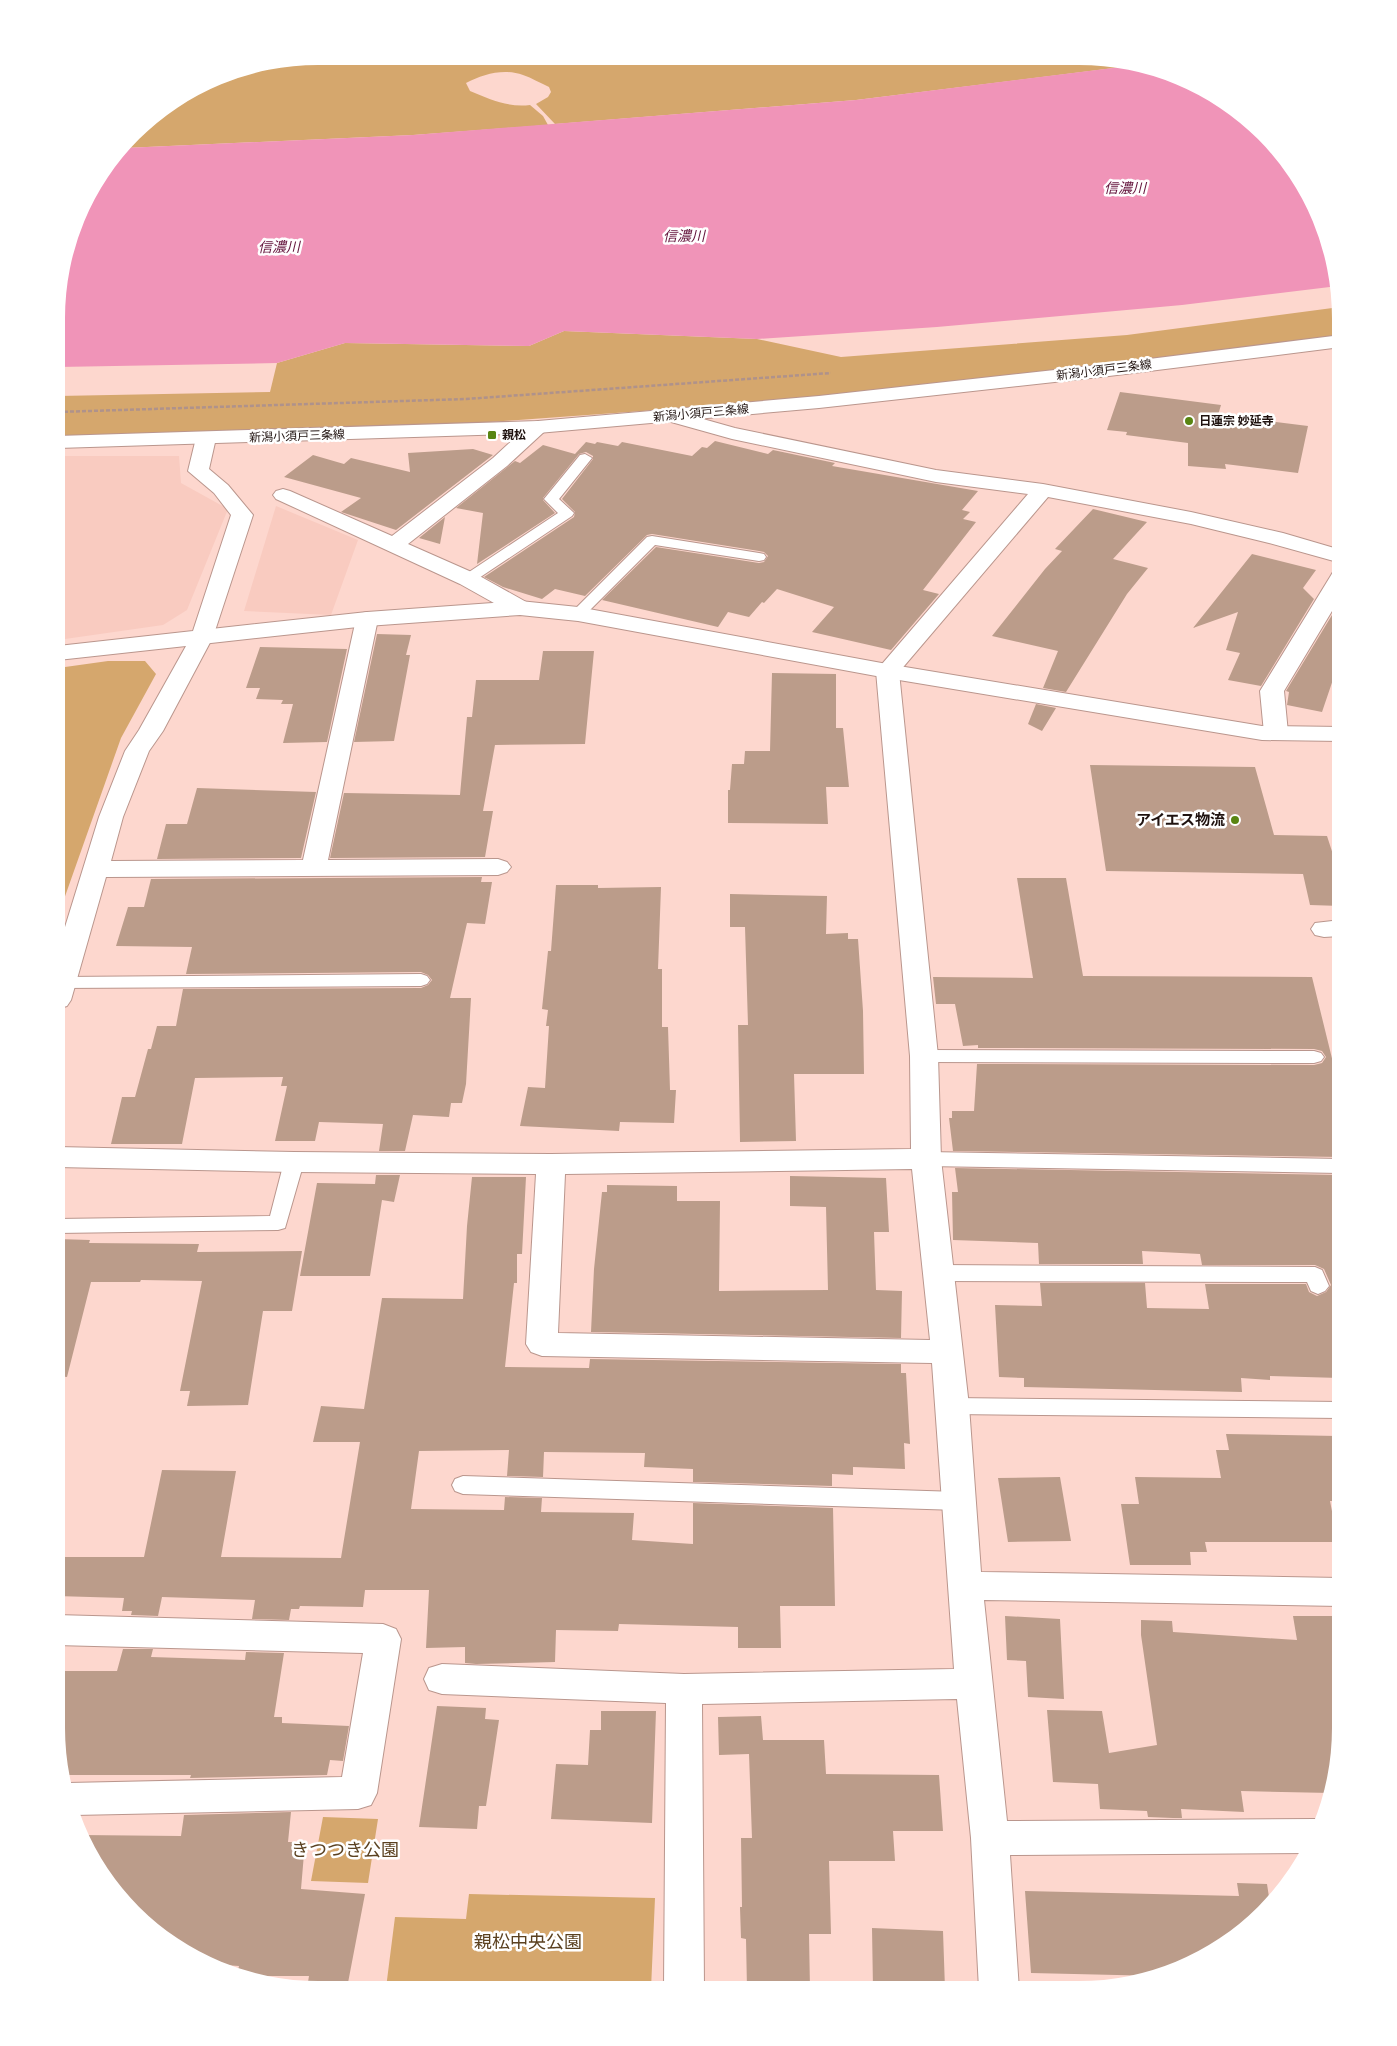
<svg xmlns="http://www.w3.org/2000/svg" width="1397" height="2046" font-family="Inter,'Noto Sans JP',sans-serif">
	<rect width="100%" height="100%" fill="#fdd7ce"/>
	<path fill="#f9cbc0" d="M58,456H179L181,483L228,509L187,610L163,625L58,640Z
		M276,506L358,540L331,615L244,611Z"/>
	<path fill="#d5a76d" d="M318,56L1113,59L1138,65L856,100L555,124L536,104L548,97L551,92L549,87C540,83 532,78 523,75C504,68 483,74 466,83L470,91C489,99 509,108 530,105L543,116L548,125L413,135L125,148L145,121L218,76Z
		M1340,307L1341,337L1001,379L712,406L421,427L58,436V396L270,392L277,363L345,343L529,346L564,331L757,339L841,357L1127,335Z
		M108,661H145L156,674L121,738L57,919L58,668Z
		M323,1817L378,1819L368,1883L311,1881Z
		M469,1894L655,1898L651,1989L386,1988L395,1917L466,1919Z"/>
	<path fill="#f094b8" d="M1137,65L1179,76L1238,110L1286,159L1314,203L1336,267L1338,286L1182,305L937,327L757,339L564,331L529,346L345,343L277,363L58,367V284L83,202L125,148L413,135L856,100Z"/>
	<path fill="#bb9c8a" d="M1120,392L1221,405L1218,415L1308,426L1298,473L1225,464L1226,469L1188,466V443L1126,435L1127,432L1107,430Z
		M715,441L768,454L773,450L835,463L832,466L978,491L962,510L970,512L963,519L976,522L923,590L939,594L891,650L812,632L834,607L777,589L764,603L762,602L749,617L728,612L718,627L602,600L656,547L759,563L764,562L768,556L764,552L759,551L652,534L647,535L585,596L555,589L542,599L503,587L484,577L574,517L575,512L562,499L593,459V456L586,452L579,454L543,498V500L555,513L477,564L483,513L456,508L515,461L520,463L543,445L575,454L586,442L595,444L597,442L618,446L622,442L692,456L702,447L707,448Z
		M473,449L493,455L396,530L341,512L361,498L284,477L313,455L344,464L351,458L410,472L408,453Z
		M1093,509L1147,522L1113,559L1148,568L1127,594L1066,692L1043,688L1058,651L992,636L1045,569L1062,551L1055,549Z
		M445,517L440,544L419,538Z
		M1252,554L1316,570L1303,588L1314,599L1261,686L1228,680L1240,653L1226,650L1238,612L1193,628Z
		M1332,615L1341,623V656L1322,712L1287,705L1289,692L1286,691Z
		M377,634L411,635L406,655H410L394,741L354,742Z
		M260,647L347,649L327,742L283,743L293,704H281L283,700L256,699L260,688H246Z
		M543,651H594L585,744L495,745L483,811H493L485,857L330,858L344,793L460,795L467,717H472L476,680H539Z
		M772,673L836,674V728H843L849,787H826L828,824L728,823V790H730L732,764H744L745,751H770Z
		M1036,704L1056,708L1042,731L1028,724Z
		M1090,765L1255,767L1274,835L1327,836L1341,879V906L1310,905L1303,874L1106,871Z
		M197,788L316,792L301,858L157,859L166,824H187Z
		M482,877L481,882H492L485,924L467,923L450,998H471L466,1084L462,1103H451L449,1117L413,1115L405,1151H379L383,1124L319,1122L315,1141H275L287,1086H281L283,1077L195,1078L182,1144H111L122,1097H135L148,1049H151L157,1026H176L183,989L421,988L428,985L432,980L428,975L421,972L186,974L192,947L116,946L128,907H144L151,879Z
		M1017,878H1066L1083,976L1312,977L1340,1091V1157L953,1151L949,1118H952V1111H974L977,1064L1314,1065L1322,1063L1326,1057L1322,1051L1314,1049L978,1048V1045L963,1046L955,1004H936L933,977L1033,978Z
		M556,885H598V888L661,887L658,969H662V1027H668L670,1090H676L674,1123L620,1122L619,1131L520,1126L528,1087L545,1088L549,1026H546L548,1010L542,1009L548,951H551Z
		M730,894L827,896L826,934L848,933V939H858L863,1011L864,1074H794L796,1141L740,1142L738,1025H748L745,927H730Z
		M955,1168L1340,1175V1378L1270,1376V1380L1241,1378L1242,1392L1024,1387V1378L999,1377L995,1305L1042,1306L1040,1283H1145L1147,1308L1209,1309L1205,1284H1306L1309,1292L1317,1296L1326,1292L1331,1285L1324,1269L1315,1265H1202L1200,1254L1142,1251L1143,1264H1039L1038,1243L953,1240L952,1192H958Z
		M376,1175H400L394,1202L382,1200L370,1276H300L317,1183L375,1184Z
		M790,1176L886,1178L889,1232H874L876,1290L902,1291L901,1338L591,1332L594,1269L602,1192H607V1185L677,1186V1201H720L719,1291L828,1290L826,1207L790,1206Z
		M472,1177H526L522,1254H517V1283H514L505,1367L589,1368L590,1359L901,1364V1373H906L910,1444L904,1443L905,1469L853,1467V1475L832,1474V1486L693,1482V1469L644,1467L645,1453L544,1452L543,1477L507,1476L509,1450L419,1451L411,1509L504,1510L505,1497L542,1498L541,1512L634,1513L632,1540L693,1544V1503L833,1508L835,1606H780L781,1648H738V1627L619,1624L618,1631L556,1630L555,1662L476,1664L465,1663V1647L426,1648L429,1590H365L363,1607L300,1606L299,1609H291L289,1620L252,1619L255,1600L162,1597L158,1616L131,1615L132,1611H122L124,1598L56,1596L57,1557H144L162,1470L236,1471L221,1557L341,1558L360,1442H313L321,1406L364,1409L382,1298L463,1299L467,1226Z
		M57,1239L90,1240L89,1243L199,1244L197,1252L302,1251L292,1311H263L248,1405L187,1406L190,1391H180L202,1281L141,1280L140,1282H91L67,1377L57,1376Z
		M1226,1434L1337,1436L1340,1452V1501H1330L1338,1542H1205L1207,1552H1190L1191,1565H1130L1121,1504H1139L1135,1477L1221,1478L1216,1450H1229Z
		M1060,1477L1071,1541L1008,1542L998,1478Z
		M1005,1616L1060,1619L1064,1699L1028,1697L1026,1661L1007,1660Z
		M1293,1616H1340V1745L1331,1793L1241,1791L1244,1812L1181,1809L1182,1818H1173L1148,1817L1147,1811L1100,1809L1098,1784L1053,1782L1047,1710L1102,1711L1109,1753L1157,1745L1141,1635V1620L1172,1621L1173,1632L1297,1640Z
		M123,1649H153L151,1657L245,1660L246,1652L284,1653L274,1717H282V1723L349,1726L343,1761L330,1760L327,1775L190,1778L191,1775H61L56,1728V1671H117Z
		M437,1706L486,1708L485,1719L499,1720L486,1806H479L477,1829L419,1827Z
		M601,1711H656L652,1823L551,1819L556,1764L588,1765L590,1730H601Z
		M761,1716L763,1740H824L826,1774L939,1775L943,1831H893L895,1861H829L831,1934H809L810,1989H747L746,1939L741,1938L740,1907H742L741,1838H752L749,1754L719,1755L718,1717Z
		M291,1812L288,1842H305L301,1889L365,1894L347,1988H307L309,1976H243L237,1975L239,1966L209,1964L159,1936L121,1900L83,1843L80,1835L181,1836L184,1815Z
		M1237,1883L1267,1884L1269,1897H1276L1251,1925L1194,1963L1160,1976L1031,1973L1025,1891L1239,1896Z
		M872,1928L943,1931L945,1989H873Z"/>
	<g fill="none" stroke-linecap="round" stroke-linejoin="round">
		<defs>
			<path id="service" d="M585,454L592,458L559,499L574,513L572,516L473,582H463L461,579L463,576L558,513L544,499L580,455Z
				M652,536L759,553L764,554L766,557L764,560L759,561L655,545L583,617H573L570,614L647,537Z
				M421,974L427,976L430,980L427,984L421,986L57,988V978L62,977Z
				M924,1050L1314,1051L1321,1053L1324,1057L1321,1061L1314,1063L924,1062L917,1060L914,1056L917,1052Z
				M926,1152L1340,1159V1173L926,1166L919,1164L916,1159L919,1154Z
				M294,1155L301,1157L304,1162L285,1228L278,1230L57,1233V1219L270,1216L284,1162L287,1157Z
				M938,1265L1315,1267L1322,1270L1329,1286L1325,1291L1318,1294L1311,1291L1307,1282L938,1281L931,1278L928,1273L931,1268Z
				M953,1398L1340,1402V1418L953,1414L945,1412L942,1406L945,1400Z
				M463,1476L958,1492L966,1495L969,1501L966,1507L958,1510L463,1494L455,1491L452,1485L455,1479Z"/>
			<path id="minor" d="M671,410L735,428L936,470L1043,484L1191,512L1283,533L1341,550V563L1269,543L1191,524L1048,497L899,672L938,1056L941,1159L969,1406L981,1572L1340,1578V1606L984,1600L1007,1821L1315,1819L1322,1822L1307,1853L1010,1855L1019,1990L979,1989L971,1838L957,1699L702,1704L704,1989H664L666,1703L442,1694L429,1690L424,1679L429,1668L442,1664L684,1674L954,1669L932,1363L542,1356L531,1352L526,1344L536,1174L294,1172L57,1167V1147L294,1152L551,1154L911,1149L910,1056L876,671L1028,494L936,482L732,439L664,420L661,416L664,412ZM912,1169L930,1340L558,1333L565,1174Z
				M538,421L545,423L548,427L545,431L507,466L408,544L476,574L528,603L531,608L528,613L520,615L512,613L460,584L276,499L273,495L276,491L283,489L290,491L392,536L493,458L531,423Z
				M206,432L213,434L216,438L209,469L228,485L253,515L213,637L163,731L149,751L123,817L111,861L303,860L356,619L359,614L367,612L375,614L378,619L328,860L498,859L507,862L511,867L507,872L498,875L106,877L71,1000L67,1006L57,1009V953L99,817L125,751L139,730L186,646L58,660V646L193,631L231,515L214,493L188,471L196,438L199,434Z
				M1341,571V596L1284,691L1288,733L1284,738L1276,740L1268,738L1264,733L1260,691L1330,577L1333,572Z
				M1341,920L1340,936L1324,937L1315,935L1311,929L1315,923Z
				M56,1615L383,1624L396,1629L401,1639L377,1793L371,1805L358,1809L74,1815L63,1784L68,1783L342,1777L363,1653L56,1645Z"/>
			<path id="tertiary" d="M520,601L578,607L887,664L1262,726L1341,727V741L1262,740L887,678L578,621L520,615L367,626L202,644L194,642L191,637L194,632L202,630L367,612Z"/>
			<path id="primary" d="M1341,335V347L1109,376L819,408L538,433L58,448V436L538,421L819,396L1109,364Z"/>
		</defs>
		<use href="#service" stroke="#ba968d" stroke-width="2"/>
		<use href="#minor" stroke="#ba968d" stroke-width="2"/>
		<use href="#tertiary" stroke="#ba968d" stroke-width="2"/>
		<use href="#primary" stroke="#ba968d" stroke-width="2"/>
		<path stroke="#af928b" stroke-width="2.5" stroke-dasharray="4 2" stroke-linecap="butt" d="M58,412L466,399L831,373"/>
		<use href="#service" fill="#fff" fill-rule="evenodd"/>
		<use href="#minor" fill="#fff" fill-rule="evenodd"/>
		<use href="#tertiary" fill="#fff" fill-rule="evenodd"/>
		<use href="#primary" fill="#fff" fill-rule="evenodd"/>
	</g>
	<g fill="#598512" stroke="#fff" stroke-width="2">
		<circle cx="1189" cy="421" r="5"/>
		<rect x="487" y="430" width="10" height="10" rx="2.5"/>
		<circle cx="1235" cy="820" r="5"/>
	</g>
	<g text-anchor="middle" stroke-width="5" stroke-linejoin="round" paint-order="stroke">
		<g font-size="12" fill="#1f120f" stroke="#fff">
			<text transform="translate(1104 370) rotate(-7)" y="4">新潟小須戸三条線</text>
			<text transform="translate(701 413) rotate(-5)" y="4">新潟小須戸三条線</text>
			<text transform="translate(297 436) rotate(-2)" y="4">新潟小須戸三条線</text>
		</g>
		<g font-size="12" font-weight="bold" fill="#1f120f" stroke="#fff" text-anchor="start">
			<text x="1199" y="425">日蓮宗 妙延寺</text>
			<text x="502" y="439">親松</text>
		</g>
		<g font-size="14" font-style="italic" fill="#63133b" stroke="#fff">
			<text x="1125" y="193">信濃川</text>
			<text transform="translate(684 236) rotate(-1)" y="5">信濃川</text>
			<text transform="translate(279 247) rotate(-1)" y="5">信濃川</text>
		</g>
		<g font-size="15" font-weight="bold" fill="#1f120f" stroke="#fff" text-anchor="end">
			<text x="1225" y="825">アイエス物流</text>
		</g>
		<g font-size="18" fill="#5b4120" stroke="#fff">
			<text x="345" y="1856">きつつき公園</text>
			<text x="528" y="1948">親松中央公園</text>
		</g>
	</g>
	<path d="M0 0H1397V2046H0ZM318 65H1079A253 253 0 0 1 1332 318V1728A253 253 0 0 1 1079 1981H318A253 253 0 0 1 65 1728V318A253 253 0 0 1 318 65Z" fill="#fff" fill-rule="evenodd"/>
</svg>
